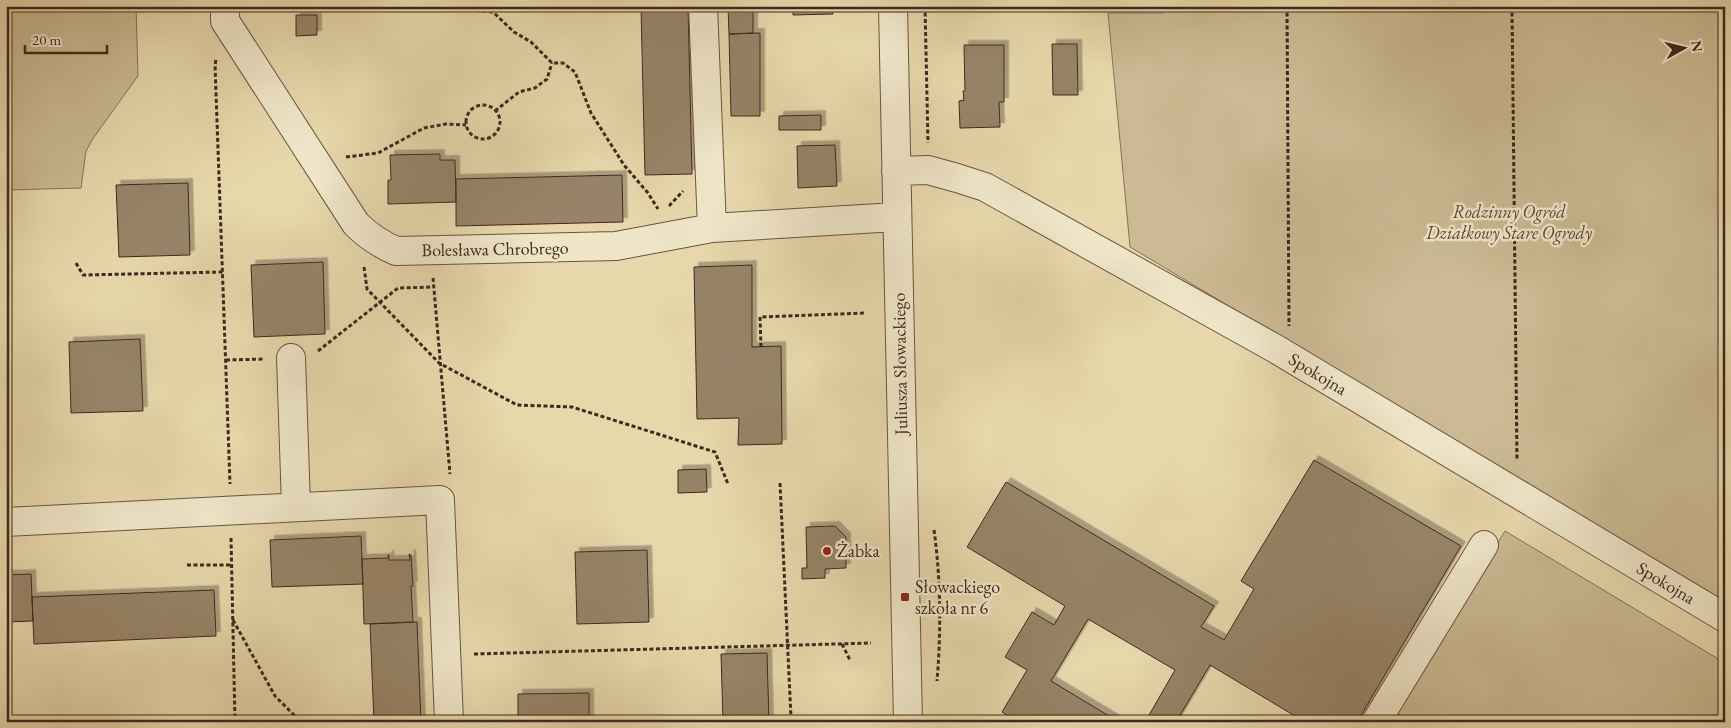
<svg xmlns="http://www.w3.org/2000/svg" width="1731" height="728" font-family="'EB Garamond',serif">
	<defs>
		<filter id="shadow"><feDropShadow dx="4.5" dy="-4.5" stdDeviation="0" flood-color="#0004"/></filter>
	</defs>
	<rect width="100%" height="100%" fill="#e7d8ac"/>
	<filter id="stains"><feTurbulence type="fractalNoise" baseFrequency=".004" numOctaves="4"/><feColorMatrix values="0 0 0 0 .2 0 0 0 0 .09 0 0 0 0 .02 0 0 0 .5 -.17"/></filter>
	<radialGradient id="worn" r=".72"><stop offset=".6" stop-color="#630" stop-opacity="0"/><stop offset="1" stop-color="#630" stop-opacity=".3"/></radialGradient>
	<path fill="#cbba94" stroke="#86715a" d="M6,6H136L138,76L94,137L86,151L81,188L6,190Z
		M1163,6H1725V603L1130,247L1108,13H1163Z
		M1505,531L1725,663V722H1412L1397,713Z"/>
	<path fill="#978468" stroke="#40281f" filter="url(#shadow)" d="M616,6L688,7L692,174L645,175L641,8L616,9Z
		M728,6H753V33L729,34Z
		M793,6H833V14L793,15Z
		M1026,6H1070L1071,9L1027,11Z
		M296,15H317V35L296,36Z
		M760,33V116H731L729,34Z
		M1052,44H1077L1078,95H1053Z
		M964,45H1004V102H999L1000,127L960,128L959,101L964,100L963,91H965Z
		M821,115V130H779V116Z
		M835,145L837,186L798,188L797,146Z
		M440,154V160H455L456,202L388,204V180H391L390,155Z
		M622,175L623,222L456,226V179Z
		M188,183L190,255L119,257L116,185Z
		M323,262L325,334L254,337L251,265Z
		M752,265V347L781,346L782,444L738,445L739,418L697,419L694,267Z
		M140,339L143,411L71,413L69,342Z
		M1314,460L1461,546L1357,722H1305L1210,665L1176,722H1145L1175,670L1088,619L1051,681L1119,722H1018L1002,712L1027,670L1005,657L1032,612L1054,625L1065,606L967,547L1006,482L1214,606L1201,627L1224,640L1254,589L1241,581Z
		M706,469L707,492L678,493V470Z
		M835,526L846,537V568L825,569V578L802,579V568H807L806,527Z
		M361,536L363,584L272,587L270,540Z
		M647,550L649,622L577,624L575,552Z
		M409,554L411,555L413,586H411L413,622L364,624L362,559L388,558V555H389V560H410Z
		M31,574L33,621L6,622V575Z
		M214,590L216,636L34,644L32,597Z
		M417,622L421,722H374L370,624Z
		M767,653L769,722H723L721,654Z
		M589,693V722H518V694Z"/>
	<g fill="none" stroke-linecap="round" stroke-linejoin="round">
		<defs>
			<path id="minor" d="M225,6V21L356,224C368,236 380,244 396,251L616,246L712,228L896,217
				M703,6L712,228
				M893,6L908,722
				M896,171L928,170L957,178L985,187L1276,349L1725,618
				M291,358L296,506
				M6,522L440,500L449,722
				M1376,722L1484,545"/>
		</defs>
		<use href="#minor" stroke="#6a5442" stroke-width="30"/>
		<path stroke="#40281f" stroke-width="3" stroke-dasharray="4 2.5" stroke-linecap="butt" d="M451,6L456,9L493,12L514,32L531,42L552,63H563L575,72L591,113L624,165L648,193L658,209
			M925,6L928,143
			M1287,6L1289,326
			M1512,6L1517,461
			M216,60L215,65L230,484
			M466 122a17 17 0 1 1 34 0a17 17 0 1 1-34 0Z
			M495,111L519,92L535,88L547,79L552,63
			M346,157L378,153L424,128L446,124L466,125
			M669,206L683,191
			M76,263L83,275L223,272
			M364,267L367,289L439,363L517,405L572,407L715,452L728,484
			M433,278L450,474
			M761,347L760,317L866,313
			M318,351L398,288L433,287
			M226,360L264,359
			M780,483L791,718L793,722
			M934,530C941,580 941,632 937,681
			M231,538L235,722
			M187,565H232
			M233,620L275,696L301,722
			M842,644L850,660
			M474,654L871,643"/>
		<use href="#minor" stroke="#efe6c9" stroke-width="28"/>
	</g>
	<g fill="#8f2418" stroke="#efe6c9" stroke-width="2">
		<circle cx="827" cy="551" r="5"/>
		<rect x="900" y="592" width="10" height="10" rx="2.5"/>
	</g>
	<g text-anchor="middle" stroke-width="5" stroke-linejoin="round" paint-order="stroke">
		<g font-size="18" font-style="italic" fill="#5c4536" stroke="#efe6c9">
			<text x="1509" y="218">Rodzinny Ogród<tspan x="1509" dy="21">Działkowy Stare Ogrody</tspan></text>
		</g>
		<g font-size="18" fill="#40281f" stroke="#efe6c9">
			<text transform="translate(495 249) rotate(-1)" y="6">Bolesława Chrobrego</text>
			<text transform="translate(900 364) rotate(-91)" y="6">Juliusza Słowackiego</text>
			<text transform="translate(1318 374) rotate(31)" y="6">Spokojna</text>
			<text transform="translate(1666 583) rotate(31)" y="6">Spokojna</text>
		</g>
		<g font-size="18" fill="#40281f" stroke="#efe6c9" text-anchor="start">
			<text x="837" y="557">Żabka</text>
			<text x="915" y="593">Słowackiego<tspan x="915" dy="21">szkoła nr 6</tspan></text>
		</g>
	</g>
	<rect width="1731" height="728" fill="none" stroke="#e7d8ac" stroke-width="25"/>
	<rect x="8" y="8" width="1716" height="713" fill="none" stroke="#40281f" stroke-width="2.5"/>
	<rect x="12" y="12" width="1706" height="703" fill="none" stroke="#40281f"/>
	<g transform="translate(1684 48) rotate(82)" stroke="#efe6c9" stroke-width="4" paint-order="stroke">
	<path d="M0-4L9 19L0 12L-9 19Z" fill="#40281f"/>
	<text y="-8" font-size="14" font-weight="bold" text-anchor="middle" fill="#40281f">N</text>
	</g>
	<path d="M25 45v8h82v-8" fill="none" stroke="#40281f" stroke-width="2.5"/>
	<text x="32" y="45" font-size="15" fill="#40281f" stroke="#efe6c9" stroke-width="4" paint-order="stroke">20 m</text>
	<rect width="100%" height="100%" filter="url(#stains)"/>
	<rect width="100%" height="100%" fill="url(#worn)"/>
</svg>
